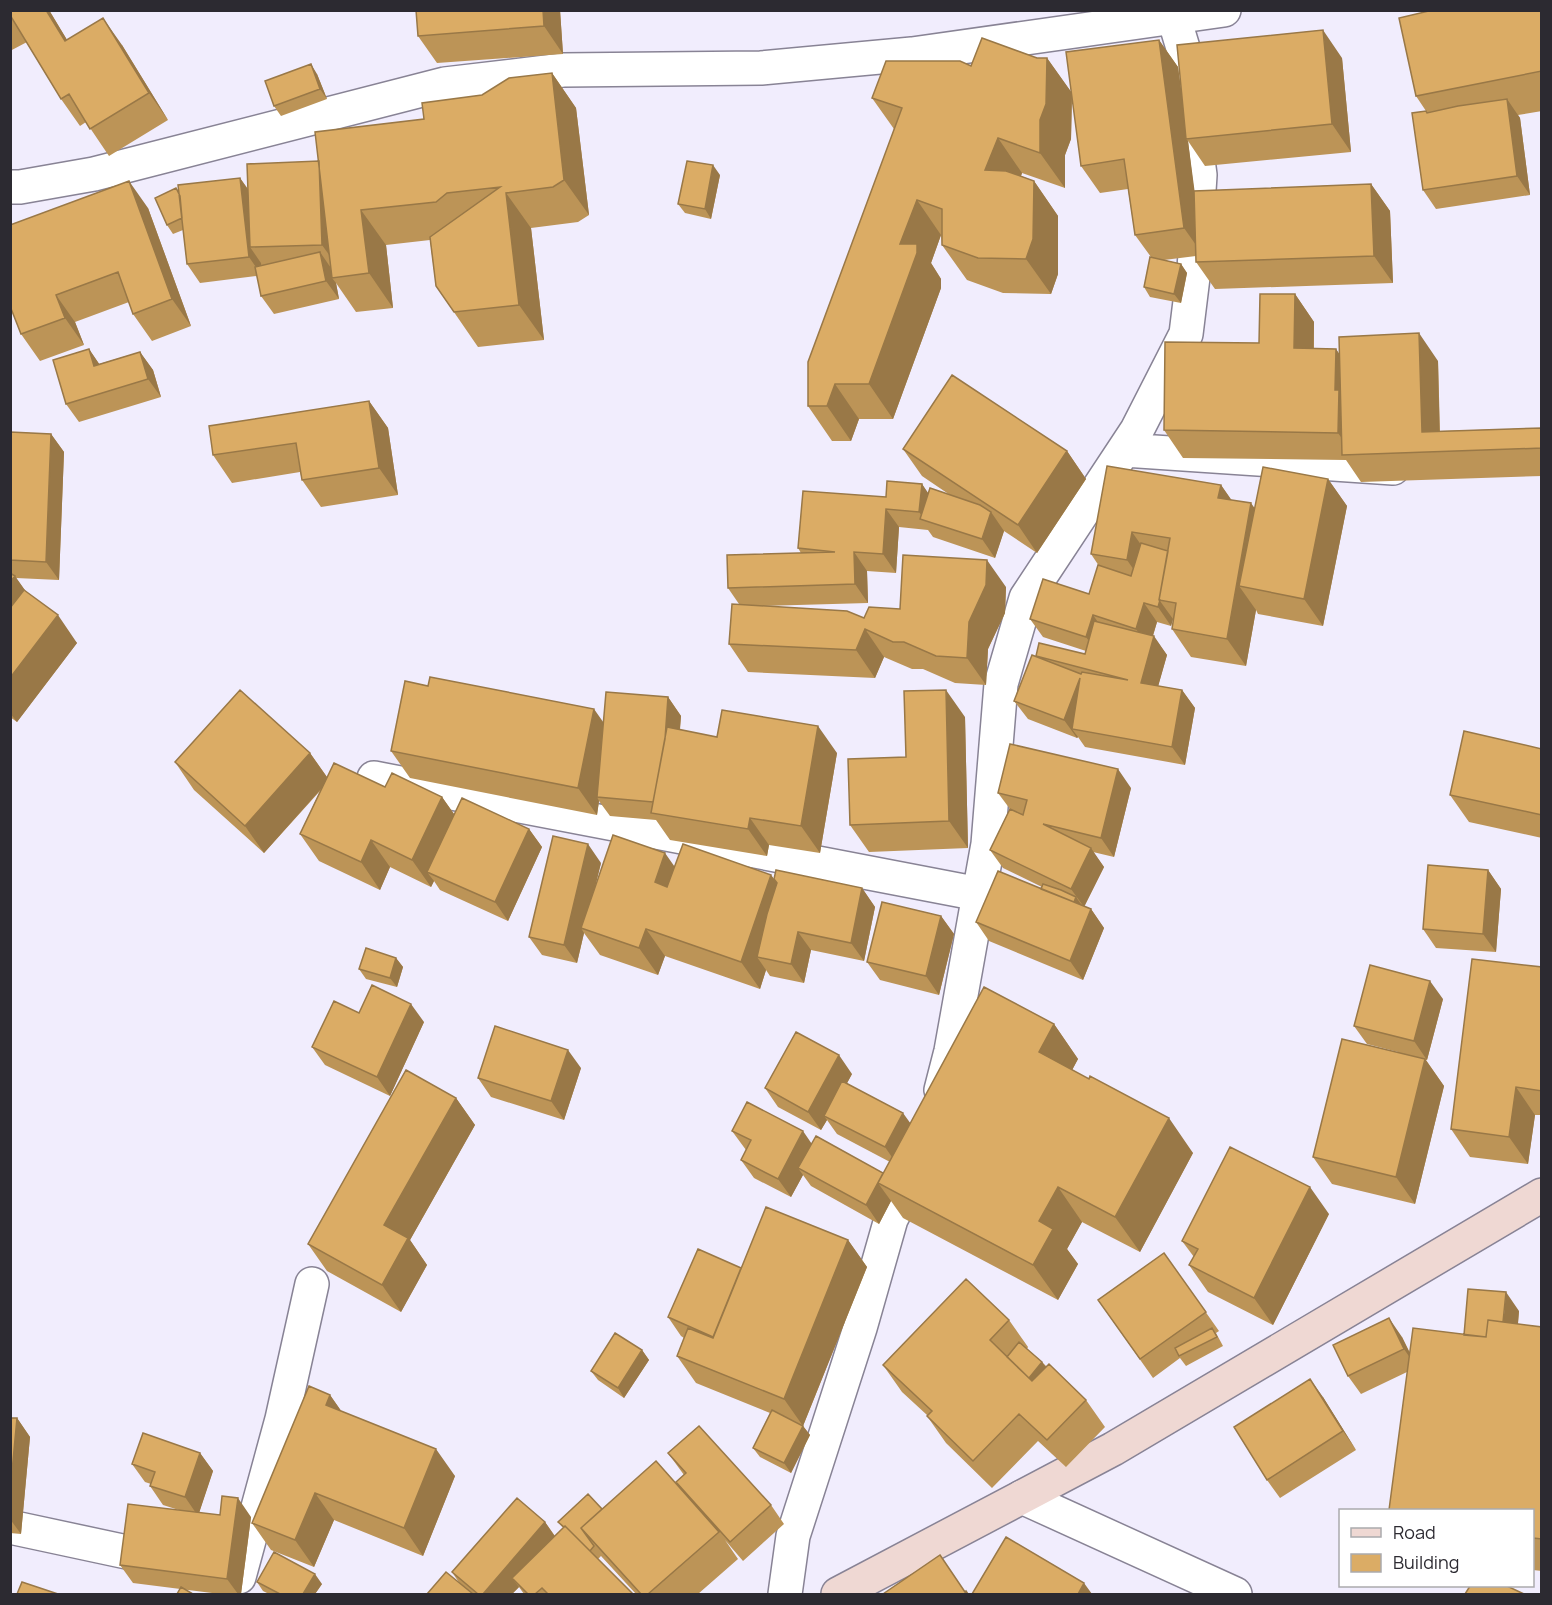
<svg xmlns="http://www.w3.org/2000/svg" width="1552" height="1605" font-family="Manrope,sans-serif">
	<rect width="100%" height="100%" fill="#f1edfd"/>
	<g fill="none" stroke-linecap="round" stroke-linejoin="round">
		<defs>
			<path id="minor" d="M1124,450L1393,468
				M374,778L979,894
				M941,1090L951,1051L988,844L1001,684L1026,598L1137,430L1186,334L1194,269L1200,175L1183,48L1174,18
				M1022,1497L1235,1594
				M10,1527L164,1560
				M239,1577L282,1419L312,1284
				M785,1594L793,1536L860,1328L891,1219L917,1168"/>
			<path id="tertiary" d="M10,187H20L94,174L445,84L563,70L761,68L912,54L1224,10"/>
			<path id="secondary" d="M838,1594L1113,1449L1542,1195"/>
		</defs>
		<use href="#minor" stroke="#888395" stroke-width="36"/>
		<use href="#tertiary" stroke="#888395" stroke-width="36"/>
		<use href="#secondary" stroke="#888395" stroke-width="36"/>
		<use href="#minor" stroke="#fff" stroke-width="33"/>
		<use href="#tertiary" stroke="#fff" stroke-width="33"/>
		<use href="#secondary" stroke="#efd8d3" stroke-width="33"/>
	</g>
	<path fill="#bc9457" d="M10,10H49L67,40L122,45L168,120L109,156L86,122L80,126L61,99L27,42L10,51Z
		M560,10L563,54L437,63L418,36Z
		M1542,10V111L1518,115L1520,118L1530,195L1436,209L1423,190L1426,111L1416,96Z
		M1159,40L1178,67L1183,106L1342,58L1351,152L1205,166L1188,141L1194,191L1371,184L1390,211L1393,283L1215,289L1196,262V256L1164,260L1181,264L1187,273L1181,303L1150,297L1144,287L1151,257L1135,235L1128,189L1100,193L1081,166L1072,95L1071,139L1065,155V188L1022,173L1021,176L1034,181L1058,216V274L1051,294L1003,293L967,280L942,245L941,235L931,263L941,279V288L893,419H859L851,441H832L808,406L894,129L872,98L971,66L1037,58H1047L1071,92Z
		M552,73L576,108L589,215L578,222L531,228L544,340L478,347L436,286L430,240L386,245L393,308L356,312L336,283L339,299L274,314L261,296L257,276L200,283L187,264L183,230L173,234L167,225L176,188L179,192L240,178L248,189L482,95Z
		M317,74L327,99L281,116L274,106Z
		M720,175L711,219L685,213L678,204Z
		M148,208L191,326L152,341L133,314L129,302L75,322L84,345L40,361L21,334L10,306Z
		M1295,294L1314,322V349H1336L1339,354L1438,361L1440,431L1542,428V476L1361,482L1346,460L1183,458L1164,430L1259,343Z
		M89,349L99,364L140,352L153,370L161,397L79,422L66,404Z
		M369,401L388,428L398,495L321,507L302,480L300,472L232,483L213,455Z
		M10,432L51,434L64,452L59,580L16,578L26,592L77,643L17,722L10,717Z
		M903,449L1067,451L1086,479L1037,553L1004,531L995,558L933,537L928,530L899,527L896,573L867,571L868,603L762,606L864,618L900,609L1006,587L1005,613L988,649L986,685L955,683L923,669H912L884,657L875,678L748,672L729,644L739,604L728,588L801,553L798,548L886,497L922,484L928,494L950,495L922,476Z
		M1328,479L1347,506L1323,626L1258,614L1256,610L1246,666L1191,657L1172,629L1173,619L1171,626L1157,622L1153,636L1167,655L1158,686L1182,690L1195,708L1185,765L1085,747L1078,737L1077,738L1028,719L1014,701L1037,657L1036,656L1085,654L1086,651L1043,637L1030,619L1089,594L1099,566L1091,554L1221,485L1231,500L1255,508Z
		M668,697L681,716L680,730L717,737L837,753L820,853L769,845L767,856L670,840L656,820L610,816L599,801L597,815L410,778L391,751L604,723Z
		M965,717L968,848L869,852L850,825Z
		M1542,749V838L1469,822L1450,795Z
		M310,753L327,777L442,797L454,814L529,829L542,847L508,921L440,890L434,881L431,887L390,867L380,890L319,861L300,834L320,791L264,853L194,790L175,762Z
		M1131,788L1114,857L1093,852L1104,867L1084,907L1091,909L1104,928L1083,980L989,941L976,922L1041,889L1042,887L1003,868L990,850L1010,809L998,793Z
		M601,863L595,886L675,867L771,875L774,879L862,888L875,907L864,961L811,950L804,983L770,976L766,970L760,989L665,956L658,975L600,955L584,933L577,963L542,955L529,937Z
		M1488,870L1501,889L1496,952L1436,948L1423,929Z
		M941,916L954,934L939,995L880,980L867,962Z
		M396,958L403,967L397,987L366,979L359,969Z
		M1542,967V1115H1535L1528,1164L1470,1157L1451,1129Z
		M1443,999L1427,1060H1426L1444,1086L1415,1204L1332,1184L1313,1157L1398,1052L1367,1044L1354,1026Z
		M359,1013L424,1022L390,1096L325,1065L312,1047Z
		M1054,1024L1078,1059L1072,1070L1193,1153L1140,1252L1082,1222L1067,1249L1078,1264L1058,1300L903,1218L891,1201L879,1224L811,1186L803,1175L791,1197L754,1178L741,1160L746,1150L732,1131L812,1144L884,1173L890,1162L837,1134L827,1120L821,1130L778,1107L765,1088L852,1074L847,1083L910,1123Z
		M581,1068L564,1120L491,1097L478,1078Z
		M456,1098L475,1125L410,1240L427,1265L401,1312L327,1271L308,1244Z
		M1329,1214L1273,1325L1208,1292L1189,1265L1194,1257L1182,1241Z
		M848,1240L867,1267L803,1426L810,1435L791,1473L760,1457L753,1448L770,1413L696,1383L677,1356L684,1338L681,1336L668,1317L741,1268Z
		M1164,1253L1219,1331L1216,1333L1223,1346L1186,1366L1180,1358L1153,1378L1098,1300Z
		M1519,1311L1518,1324L1542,1327V1571L1533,1570V1510L1407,1372L1361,1394L1348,1376L1402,1337L1410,1353L1464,1335Z
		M1009,1320L1028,1347L1027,1349L1042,1362L1046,1366L1086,1400L1105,1427L1066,1467L1038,1441L992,1488L946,1443L927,1416V1415L902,1392L883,1365Z
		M642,1350L649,1360L624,1398L598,1380L591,1371Z
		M330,1395L341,1411L455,1476L423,1556L334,1520L314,1567L271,1550L252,1523Z
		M1323,1397L1356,1450L1280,1498L1267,1480Z
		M10,1418H17L30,1437L21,1534L10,1533Z
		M200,1453L213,1471L199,1513L220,1515L251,1517L241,1594H220L133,1583L120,1565L182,1511L163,1505L150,1486L151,1484L145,1482L132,1464Z
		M668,1453L771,1505L784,1524L743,1561L725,1540L738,1559L698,1594H636L601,1556L598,1559L633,1594H524L519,1587L512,1594H427L460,1584L452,1572L545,1522L555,1536L563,1528L558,1522L602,1509L682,1491L676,1482L684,1475Z
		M257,1582L322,1584L315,1594H269L263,1591Z"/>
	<path fill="#997847" d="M46,10H49L84,68L65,41Z
		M543,10H560L563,54L544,26Z
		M103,18L122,45L168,120L149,93Z
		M1323,30L1342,58L1351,152L1332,124Z
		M1159,40L1178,67L1188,139H1186L1188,141L1203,255L1184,228Z
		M1047,58L1072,93L1071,139L1065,155V188L1040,153V120Z
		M311,64L317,74L327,99L320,89Z
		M552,73L576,108L589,215L564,180Z
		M1507,99L1520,118L1530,195L1517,176Z
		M998,138L1022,173L1010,205L985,170Z
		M319,161L335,263L322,245Z
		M713,165L720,175L711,219L705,209Z
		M240,178L253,197L250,247L261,263L262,276L249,257Z
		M129,181L148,208L191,326L172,299Z
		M1034,181L1058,216V274L1051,294L1026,259Z
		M1371,184L1390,211L1393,283L1374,256Z
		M506,193L531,228L544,340L519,305Z
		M917,200L941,235L931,263L941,279V288L893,419L869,384L900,244Z
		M361,210L386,245L393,308L369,273Z
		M320,252L333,271L332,278L336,283L339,299L326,281Z
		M1181,264L1187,273L1181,303L1174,294Z
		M1295,294L1314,322L1313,376L1294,348Z
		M56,295L75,322L84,345L65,318Z
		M1419,333L1438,361L1440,451L1422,432Z
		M89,349L102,368L94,366Z
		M1336,349L1355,377L1353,454L1338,433L1335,390Z
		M140,352L153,370L161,397L148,379Z
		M835,384L859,419L851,441L827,406Z
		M369,401L388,428L398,495L379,468Z
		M51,434L64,452L59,580L46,562Z
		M1067,451L1086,479L1037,553L1018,525Z
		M1328,479L1347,506L1323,626L1304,599Z
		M922,484L935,503L925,520L919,512Z
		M1221,485L1240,512L1218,498Z
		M1251,503L1270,530L1239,586L1256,610L1246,666L1227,639Z
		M886,509L899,527L896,573L883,554Z
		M991,512L1004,531L995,558L982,539Z
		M1132,532L1151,559L1146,587L1127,560Z
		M854,552L867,571L868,603L855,584Z
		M987,560L1006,587L1005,613L988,649L986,685L967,658L969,622Z
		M15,576L34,603L10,634V582Z
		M1160,601L1173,619L1171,626L1158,607Z
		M1144,603L1157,622L1149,648L1136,629Z
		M58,615L77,643L17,722L10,713V678Z
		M1093,615L1106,634L1099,655L1086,637Z
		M865,629L884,657L875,678L856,650Z
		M1154,636L1167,655L1154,701L1141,683Z
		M1080,678L1072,729L1078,737L1077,738L1064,720Z
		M946,690L965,717L968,848L949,821Z
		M1182,690L1195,708L1185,765L1172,747Z
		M668,697L681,716L672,816L659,803Z
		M594,709L613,736L597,797L599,801L597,815L578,788Z
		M818,726L837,753L820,853L801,826Z
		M310,753L329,780L264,853L245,826Z
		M1118,769L1131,788L1114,857L1101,838Z
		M442,797L461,824L427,872L434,881L431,887L412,860Z
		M750,818L769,845L767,856L748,829Z
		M529,829L542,847L508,921L495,902Z
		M371,840L390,867L380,890L361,862Z
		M588,844L601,863L585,929L581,928L584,933L577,963L564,945Z
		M1091,848L1104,867L1084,907L1071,889Z
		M665,853L684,880L674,909L655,882Z
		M1488,870L1501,889L1496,952L1483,934Z
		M771,875L790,902L757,957L766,970L760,989L741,962Z
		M862,888L875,907L864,961L851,943Z
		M1076,897L1083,907L1074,904Z
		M1091,909L1104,928L1083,980L1070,961Z
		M941,916L954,934L939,995L926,976Z
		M646,929L665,956L658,975L639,948Z
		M798,932L811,950L804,983L791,964Z
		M396,958L403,967L397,987L390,978Z
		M1430,981L1443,999L1427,1060L1414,1041Z
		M411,1004L424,1022L390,1096L377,1077Z
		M1054,1024L1078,1059L1063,1087L1039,1052Z
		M568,1050L581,1068L564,1120L551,1101Z
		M839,1055L852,1074L828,1118L824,1116L827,1120L821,1130L808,1112Z
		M1425,1059L1444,1086L1415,1204L1396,1177Z
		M1516,1087L1535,1115L1528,1164L1509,1137Z
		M456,1098L475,1125L410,1240L427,1265L401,1312L382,1285L384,1225Z
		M903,1113L916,1131L898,1166L885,1147Z
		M1169,1118L1193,1153L1140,1252L1115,1217Z
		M803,1131L816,1150L798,1168L803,1175L791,1197L778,1179Z
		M883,1173L878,1183L891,1201L879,1224L866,1205Z
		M1058,1187L1082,1222L1067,1249L1078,1264L1058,1300L1033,1265L1039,1221Z
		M1310,1187L1329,1214L1273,1325L1254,1298Z
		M848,1240L867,1267L803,1426L810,1435L791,1473L784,1463L803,1426L784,1399Z
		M1506,1292L1519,1311L1515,1355L1502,1337Z
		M1389,1318L1402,1337L1417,1368L1404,1349Z
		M642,1350L649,1360L624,1398L618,1388Z
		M1042,1362L1049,1371L1035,1388L1028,1379Z
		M1310,1379L1323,1397L1356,1450L1343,1431Z
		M330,1395L349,1422L326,1405Z
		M17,1418L30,1437L21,1534L10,1519V1493Z
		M436,1449L455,1476L423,1556L404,1528Z
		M200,1453L213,1471L198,1516L185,1497Z
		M315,1493L334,1520L314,1567L295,1540Z
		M238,1498L251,1517L241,1594H238L227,1579Z
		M545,1522L558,1541L512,1578L519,1587L512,1594H483Z
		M315,1574L322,1584L315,1594H303Z
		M1084,1583L1092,1594H1078Z"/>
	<path fill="#dbac65" stroke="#997847" stroke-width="1.5" d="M10,10H46L65,41L103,18L149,93L90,129L69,94L61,99L10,15Z
		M416,10H543L544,26L418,36Z
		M1433,10H1542V71L1416,96L1399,18Z
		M1323,30L1332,124L1186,139L1177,45Z
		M982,38L1037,58H1047L1046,104L1040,120V153L998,138L985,170L1006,171L1034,181L1033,239L1026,259L978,258L942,245V209L917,200L900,244H917V253L869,384H835L827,406H808V362L902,108L872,98L886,61H960L971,66Z
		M1159,40L1184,228L1135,235L1124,159L1081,166L1066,52Z
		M311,64L320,89L274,106L265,81Z
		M552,73L564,180L553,187L506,193L519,305L454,312L436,286L430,237L500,187L447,193L436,202L361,210L369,273L332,278L315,132L424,119L422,103L482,95L509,78Z
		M1507,99L1517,176L1423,190L1412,113L1426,111L1427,113L1458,106Z
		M319,161L322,245L250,247L247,164Z
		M687,161L713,165L705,209L678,204Z
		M240,178L249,257L187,264L178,185Z
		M129,181L172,299L133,314L118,272L56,295L65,318L21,334L10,306V225Z
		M1371,184L1374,256L1196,262L1194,191Z
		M176,188L180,196L182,218L167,225L155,198Z
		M320,252L326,281L261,296L255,267Z
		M1150,257L1181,264L1174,294L1144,287Z
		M1260,294H1295L1294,348L1336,349L1335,390H1339L1338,433L1164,430L1165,342L1259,343Z
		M1419,333L1422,432L1542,428V448L1342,455L1339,337Z
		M89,349L94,366L140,352L148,379L66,404L53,360Z
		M952,375L1067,451L1018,525L903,449Z
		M369,401L379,468L302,480L296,443L213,455L209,426Z
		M10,432L51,434L46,562L10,560Z
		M1107,466L1221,485L1218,498L1251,503L1227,639L1172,629L1176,603L1159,600L1170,538L1132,532L1127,560L1091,554Z
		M1263,467L1328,479L1304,599L1239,586Z
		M887,481L922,484L919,512L886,509L883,554L854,552L855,584L728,588L727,555L835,552L798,548L803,491L886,497Z
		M930,488L980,505L991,512L982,539L920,519Z
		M1141,543L1168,551L1159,600H1160L1158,607L1144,603L1136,629L1093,615L1086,637L1030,619L1043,579L1089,594L1098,565L1131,576Z
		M903,555L987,560L986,585L969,622L967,658L936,656L904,642H893L865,629L856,650L729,644L732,604L847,611L864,618L869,607L900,609Z
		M10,573L15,576L10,582Z
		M24,590L58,615L10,678V608Z
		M1094,621L1154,636L1141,683L1182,690L1172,747L1072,729L1080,678L1064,720L1014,701L1032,655L1081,674L1082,672L1128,680L1036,656L1039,643L1085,654Z
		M430,677L594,709L578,788L391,751L405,681L428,686Z
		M240,690L310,753L245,826L175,762Z
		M946,690L949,821L850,825L848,759L906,757L904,691Z
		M606,692L668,697L665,739L653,802L597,797Z
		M722,710L818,726L801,826L750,818L748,829L651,813L667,727L717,737Z
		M1464,731L1542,749V815L1450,795Z
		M1010,744L1118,769L1101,838L1043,824L1091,848L1071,889L990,850L1010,809L1023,815L1027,800L998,793Z
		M334,763L385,787L392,773L442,797L412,860L371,840L361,862L300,834Z
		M462,798L529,829L495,902L427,872Z
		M613,835L665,853L655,882L667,887L683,844L771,875L741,962L646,929L639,948L581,928Z
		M553,836L588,844L564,945L529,937Z
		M1428,865L1488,870L1483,934L1423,929Z
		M776,870L862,888L851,943L798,932L791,964L757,957L767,914L777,883L774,879Z
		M998,871L1091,909L1070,961L976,922Z
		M1043,884L1061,890L1076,897L1074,902L1041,889Z
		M882,902L941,916L926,976L867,962Z
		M366,948L396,958L390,978L359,969Z
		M1472,959L1542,967V1091L1516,1087L1509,1137L1451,1129Z
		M1370,965L1430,981L1414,1041L1354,1026Z
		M372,985L411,1004L377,1077L312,1047L334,1001L359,1013Z
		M984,987L1054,1024L1039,1052L1089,1079L1090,1076L1169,1118L1115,1217L1058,1187L1039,1221L1053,1229L1033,1265L878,1183Z
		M495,1026L568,1050L551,1101L478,1078Z
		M796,1032L839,1055L808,1112L765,1088Z
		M1342,1039L1425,1059L1396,1177L1313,1157Z
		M406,1070L456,1098L384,1225L408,1238L382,1285L308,1244Z
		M842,1081L903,1113L885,1147L824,1116Z
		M747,1102L803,1131L778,1179L741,1160L751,1140L732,1131Z
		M816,1136L883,1173L866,1205L798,1168Z
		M1230,1147L1310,1187L1254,1298L1189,1265L1198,1249L1182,1241Z
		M766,1207L848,1240L784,1399L677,1356L688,1328L713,1338Z
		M698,1249L741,1268L713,1337L668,1317Z
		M1164,1253L1206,1312L1140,1359L1098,1300Z
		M966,1279L1009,1320L990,1340L1032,1381L1049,1364L1086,1400L1047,1440L1019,1414L973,1461L927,1416L932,1411L883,1365Z
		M1468,1289L1506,1292L1503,1322L1488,1320L1486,1337L1464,1335Z
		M1389,1318L1404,1349L1348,1376L1333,1345Z
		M1488,1320L1542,1327V1539L1533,1538V1510H1389L1413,1328L1486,1337Z
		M1212,1328L1217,1337L1179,1356L1175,1348Z
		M615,1333L642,1350L618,1388L591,1371Z
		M1019,1342L1042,1362L1029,1378L1007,1357Z
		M1310,1379L1343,1431L1267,1480L1234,1427Z
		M309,1386L330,1395L326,1405L436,1449L404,1528L315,1493L295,1540L252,1523Z
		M772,1410L803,1426L784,1463L753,1448Z
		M10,1418H17L10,1493Z
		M699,1426L771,1505L730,1542L676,1482L686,1473L668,1453Z
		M143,1433L200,1453L185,1497L150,1486L155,1472L132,1464Z
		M656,1461L719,1532L648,1594H641L581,1528Z
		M588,1494L602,1509L581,1528L594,1546L590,1551L565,1526L564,1527L558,1522Z
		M222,1496L238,1498L227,1579L120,1565L128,1504L220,1515Z
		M517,1498L545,1522L483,1594H478L452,1572Z
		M565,1526L633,1594H548L542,1588L535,1594H528L512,1578Z
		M1006,1537L1084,1583L1078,1594H972Z
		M274,1552L315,1574L303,1594H280L257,1582Z
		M940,1555L965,1592L966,1591L968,1594H883Z
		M446,1572L473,1594H427Z
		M22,1582L58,1594H17Z
		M1470,1586H1507L1524,1594H1465Z
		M181,1587L193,1594H177Z"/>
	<rect width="1552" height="1605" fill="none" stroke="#2c2a31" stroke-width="24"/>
	<rect x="1339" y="1509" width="195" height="78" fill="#ffffff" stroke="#abaaad" stroke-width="1.5"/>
	<rect x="1351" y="1528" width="30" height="9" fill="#efd8d3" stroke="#abaaad" stroke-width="1.5"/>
	<text x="1393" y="1539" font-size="18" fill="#2c2a31">Road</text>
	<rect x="1351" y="1554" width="30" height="18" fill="#dbac65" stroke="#abaaad" stroke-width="1.5"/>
	<text x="1393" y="1569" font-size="18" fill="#2c2a31">Building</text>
</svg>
